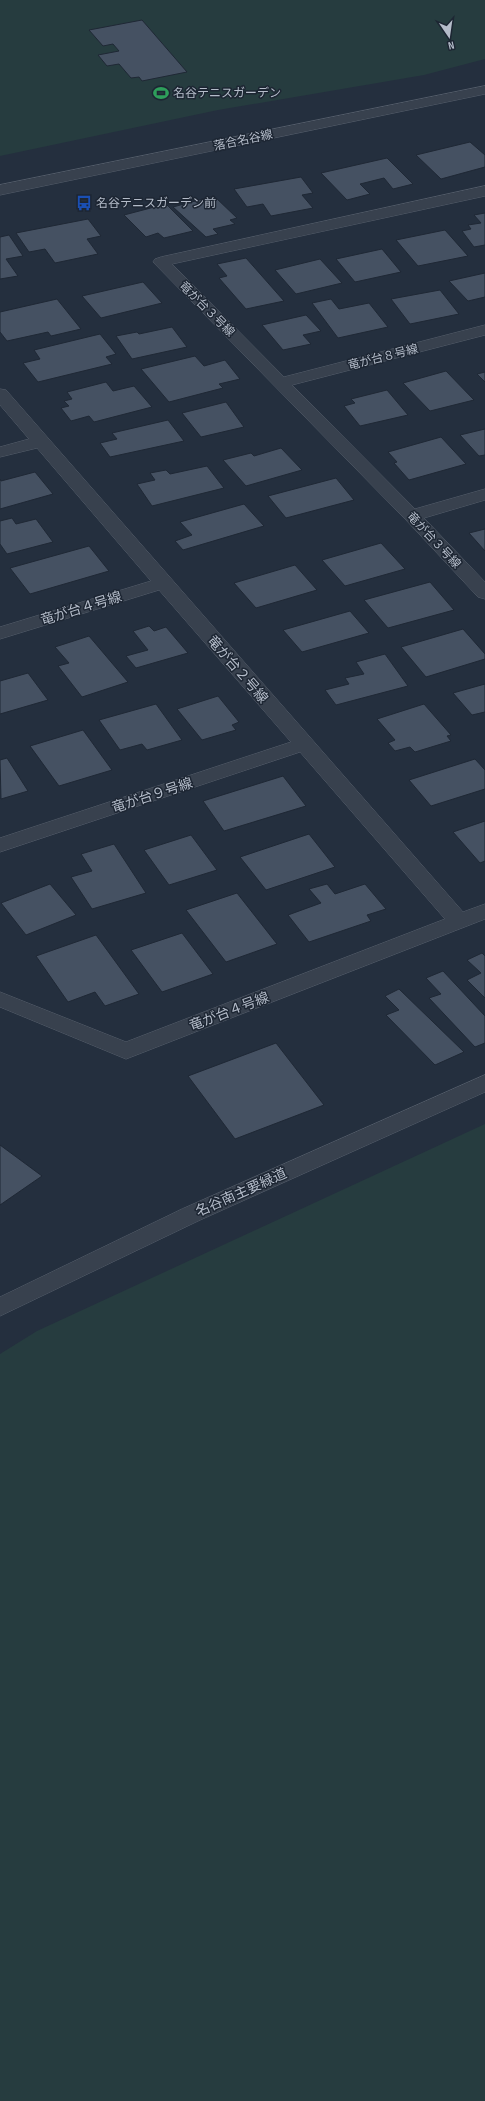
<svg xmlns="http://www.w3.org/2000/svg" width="485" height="2101" font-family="'Sofia Sans Condensed','Noto Sans JP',sans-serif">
	<rect width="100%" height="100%" fill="#242f3e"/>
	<path fill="#263c3f" d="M0,0H485V59L424,75L218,110L0,156Z
		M485,1124V2101H0V1354L37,1331Z"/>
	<path fill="#455162" stroke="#1f2835" d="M142,20L187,72L142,81L139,77L131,78L119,64L107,66L98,55L119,51L113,44L103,46L89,30Z
		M470,142L485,155V167L441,179L416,155Z
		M387,158L413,184L393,189L384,178L360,184L370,194L347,200L321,173Z
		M301,177L313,193L302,195L313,208L271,216L263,204L247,207L234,189Z
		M214,196L237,218L230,220L235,224L213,229L218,234L206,237L173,207Z
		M166,204L193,231L164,238L158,233L146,237L124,215Z
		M485,213V245L474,247L462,231L471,229L468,225L481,223L474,215Z
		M88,219L101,236L87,239L98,254L55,263L45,249L29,252L16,233Z
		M445,230L468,256L418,266L396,240Z
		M9,235L23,256L6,259L18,276L0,279V237Z
		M382,249L401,272L355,282L336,259Z
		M246,258L284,301L246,309L219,278L227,276L217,264Z
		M320,259L342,283L296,294L275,270Z
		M485,273V297L468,301L449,281Z
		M143,282L162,303L101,318L82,296Z
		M440,290L459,314L410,324L391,299Z
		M57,299L81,329L51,336L48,332L7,341L0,332V312Z
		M331,299L339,309L369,303L388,327L338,338L312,303Z
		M306,315L321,331L303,335L311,344L283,350L262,325Z
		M172,327L187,347L132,359L116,336L137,332L139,334Z
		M100,334L116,354L106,357L112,364L38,382L23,363L40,359L34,350Z
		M195,356L204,366L225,360L240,379L219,384L223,388L169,402L141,369Z
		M446,371L474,400L430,411L403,383Z
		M485,372V382L477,374Z
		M106,382L113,391L134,386L152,407L94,422L89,416L71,421L61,408L69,406L64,401L72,399L67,392Z
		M387,390L408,415L360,426L344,406L355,403L351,399Z
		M226,402L244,427L201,437L182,413Z
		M168,420L184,441L110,457L100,443L117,439L112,433Z
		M485,429V455L479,456L460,435Z
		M441,437L466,464L409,480L394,463L397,462L388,452Z
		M281,448L302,470L246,486L223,460L251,453L254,456Z
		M207,466L224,488L152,506L137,484L155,480L150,473L166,470L170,474Z
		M35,472L53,494L0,509V479L1,481Z
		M336,478L354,500L286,518L268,496Z
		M244,504L264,526L183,550L175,541L192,535L180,522Z
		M12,518L16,524L36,519L53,542L7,554L0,544V521Z
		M485,529V551L469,533Z
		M381,543L405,569L345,586L322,560Z
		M89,546L109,571L30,594L10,568Z
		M295,565L317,590L256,608L234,583Z
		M430,582L454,610L388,628L364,600Z
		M350,611L369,633L302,652L283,630Z
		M149,626L154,631L166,627L188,653L136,668L126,656L148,650L133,631Z
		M463,629L485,654V659L426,677L401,647Z
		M89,636L128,682L82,697L58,666L69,663L55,647Z
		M385,654L408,686L336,705L325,690L349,684L345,678L364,674L356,662Z
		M28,673L48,700L0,714V681Z
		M485,684V712L472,715L453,693Z
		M218,696L239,722L232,725L236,730L202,740L177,709Z
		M156,704L182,740L147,750L142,744L120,750L99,720Z
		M424,704L451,735L447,736L451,741L415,752L410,747L395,751L388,743L395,740L377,719Z
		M83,730L112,770L59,786L30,746Z
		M7,758L28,791L1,799L0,760Z
		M475,759L485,770V789L431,806L409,780Z
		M283,776L306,806L224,831L203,801Z
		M485,821V861L480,863L453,832Z
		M309,834L335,867L266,890L240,857Z
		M191,835L217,870L169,885L144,850Z
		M114,844L146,893L92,909L71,877L92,871L81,854Z
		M50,884L76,915L26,935L1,903Z
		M327,884L335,894L365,884L386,909L367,915L371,921L309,942L288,915L321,903L309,889Z
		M237,893L277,944L226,962L186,910Z
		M182,933L213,974L162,992L131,950Z
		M96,935L139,994L105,1006L95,992L68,1002L36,956Z
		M482,953L485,956V998L467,980L481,973L467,960Z
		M443,971L485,1016V1043L475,1047L429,998L441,994L426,978Z
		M399,989L464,1052L435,1065L386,1015L399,1010L385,996Z
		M276,1043L324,1105L235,1139L188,1076Z
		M0,1145L42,1176L0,1205Z"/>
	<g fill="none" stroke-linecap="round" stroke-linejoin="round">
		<defs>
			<path id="minor" d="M485,86V94L0,195V185Z
				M485,186V196L172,264L284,377L485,325V335L292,385L415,509L485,489V500L424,518L485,582V599L478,597L406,520L153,262L155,259L161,257Z
				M0,389L6,390L463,912L485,904V919L126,1059L0,1007V992L126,1042L445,919L300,752L0,852V838L291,742L159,590L0,639V627L151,581L37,448L0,457V447L29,439L0,405Z
				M485,1075V1092L198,1221L0,1316V1297L182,1209Z"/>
		</defs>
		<use href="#minor" stroke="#565f6c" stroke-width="1"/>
		<use href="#minor" fill="#38414e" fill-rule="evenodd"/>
	</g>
	<defs>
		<symbol id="stadium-bare" viewBox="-9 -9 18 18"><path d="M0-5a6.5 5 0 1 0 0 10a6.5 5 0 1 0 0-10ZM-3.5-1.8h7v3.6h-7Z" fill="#2e9e5b" stroke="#1d2633" stroke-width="2.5" paint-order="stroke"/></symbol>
		<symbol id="bus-bare" viewBox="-9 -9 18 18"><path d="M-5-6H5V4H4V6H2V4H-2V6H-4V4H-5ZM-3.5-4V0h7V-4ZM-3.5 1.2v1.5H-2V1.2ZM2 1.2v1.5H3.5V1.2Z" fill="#1a4fb4" stroke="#1d2633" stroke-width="2.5" paint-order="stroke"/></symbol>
	</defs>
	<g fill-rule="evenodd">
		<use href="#stadium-bare" x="150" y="82" width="22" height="22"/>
		<use href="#bus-bare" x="73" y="192" width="22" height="22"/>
	</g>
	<g text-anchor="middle" stroke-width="3" stroke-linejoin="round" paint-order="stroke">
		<g font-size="12" fill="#b4bcc9" stroke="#1d2633" text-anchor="start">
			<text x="173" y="97">名谷テニスガーデン</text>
			<text x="96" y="207">名谷テニスガーデン前</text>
		</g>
		<g font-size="12" fill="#b4bcc9" stroke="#1d2633">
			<text transform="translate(243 140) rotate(-12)" y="4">落合名谷線</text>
			<text transform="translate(207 309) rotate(45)" y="4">竜が台３号線</text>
			<text transform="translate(383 357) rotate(-14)" y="4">竜が台８号線</text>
			<text transform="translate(434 540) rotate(47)" y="4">竜が台３号線</text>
		</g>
		<g font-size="14" fill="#b4bcc9" stroke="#1d2633">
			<text transform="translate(81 608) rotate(-17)" y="5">竜が台４号線</text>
			<text transform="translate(238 669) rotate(49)" y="5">竜が台２号線</text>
			<text transform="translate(152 795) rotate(-18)" y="5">竜が台９号線</text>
			<text transform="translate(229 1011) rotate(-21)" y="5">竜が台４号線</text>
			<text transform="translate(241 1192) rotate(-24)" y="5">名谷南主要緑道</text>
		</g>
	</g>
	<g transform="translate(449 36) rotate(167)" stroke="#1d2633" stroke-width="3" paint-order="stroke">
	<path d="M0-3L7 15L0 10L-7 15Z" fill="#b4bcc9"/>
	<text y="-6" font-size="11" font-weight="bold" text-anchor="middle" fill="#b4bcc9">N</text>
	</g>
</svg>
